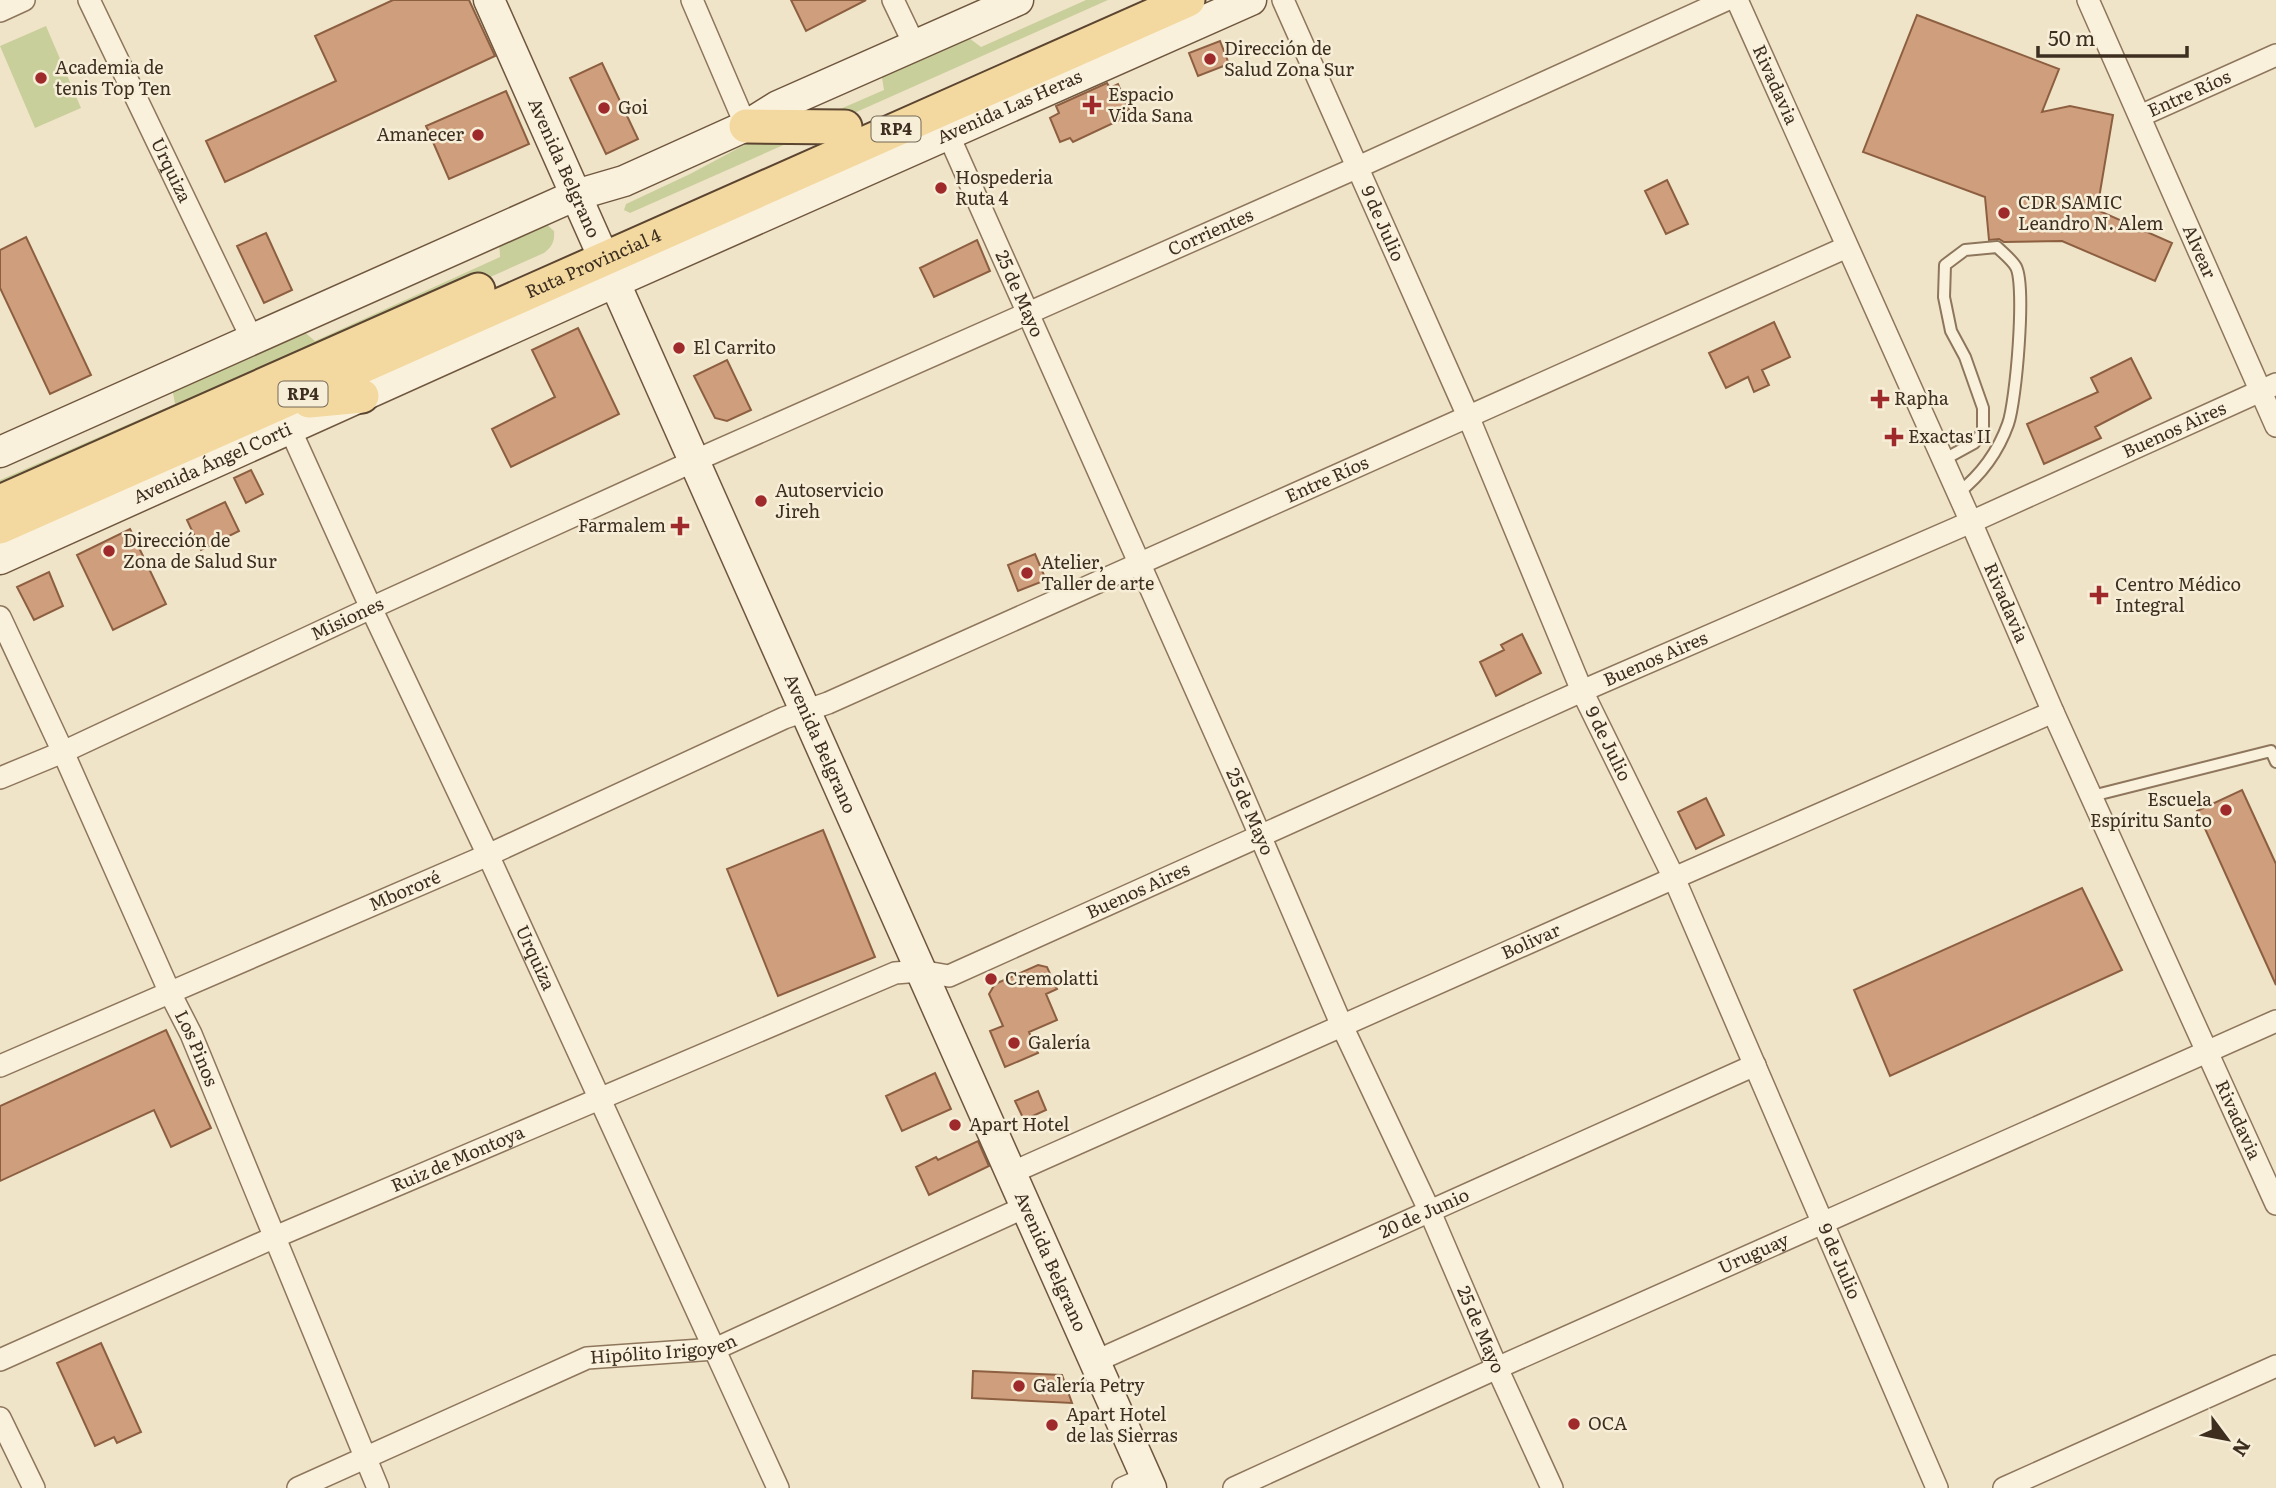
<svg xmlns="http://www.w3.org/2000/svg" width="2276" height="1488" font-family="Literata,serif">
	<rect width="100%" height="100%" fill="#f0e4c8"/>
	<path fill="#c9cf9b" d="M1086,0H1108L834,122L783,117L805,107L824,116L884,90L881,72L965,35L981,47Z
		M46,26L81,108L35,128L0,46Z
		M763,135L788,143L630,213L624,210L626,204L690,174Z
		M544,222L554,231C555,241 552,247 544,253L0,495V480L175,404L172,387L302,330L315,341L500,257L499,239Z"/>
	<path fill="#cf9f7d" stroke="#8d5f41" stroke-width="2" d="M393,0H469L495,56L225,182L206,141L336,81L315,36Z
		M791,0H866L806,31Z
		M1917,15L2059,69L2042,112L2070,106L2113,115L2097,210L2172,243L2155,281L2062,241L2004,242L1999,239L1989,240L1985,197L1863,152Z
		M1220,41L1229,64L1198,76L1189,53Z
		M602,63L638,139L606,154L570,78Z
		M1107,83L1110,88L1118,84L1129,110L1122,113L1124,118L1073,142L1070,138L1060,142L1050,118L1059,113L1056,106Z
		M506,91L529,144L449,179L426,126Z
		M1667,180L1688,224L1666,234L1645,191Z
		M266,233L292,290L264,303L237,246Z
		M26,237L91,375L50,394L0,288V250Z
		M977,240L990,271L934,297L920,268Z
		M1774,322L1790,357L1762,370L1769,385L1754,392L1748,377L1726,388L1709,353Z
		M578,328L619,414L511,467L492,429L555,397L532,350Z
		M2131,358L2151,398L2095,427L2101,438L2044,464L2027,424L2098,392L2091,378Z
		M727,360L751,410L727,421L715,418L694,376Z
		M251,470L263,494L246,503L234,478Z
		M225,502L239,531L201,550L187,520Z
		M130,529L166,604L113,630L77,555Z
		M1035,554L1046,580L1018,591L1008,565Z
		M49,572L63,606L34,620L17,587Z
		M1522,634L1541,673L1496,696L1480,662L1504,650L1501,645Z
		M2242,790L2276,864V985L2197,811Z
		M1706,798L1724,835L1696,849L1678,812Z
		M823,830L875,957L778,996L727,869Z
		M2082,888L2122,970L1890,1076L1854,990Z
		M1038,965L1047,967L1057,989L1046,994L1057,1020L1029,1032L1038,1053L1005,1067L990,1031L1003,1026L989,994L995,984Z
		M166,1030L211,1128L171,1147L154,1110L0,1181V1106Z
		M935,1073L951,1109L902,1131L886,1096Z
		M1038,1091L1046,1110L1024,1120L1015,1101Z
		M978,1141L989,1166L929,1195L916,1167L936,1157L938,1160Z
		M101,1343L141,1432L117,1443L114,1437L95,1446L57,1363Z
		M973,1371L1062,1375L1072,1403L972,1398Z"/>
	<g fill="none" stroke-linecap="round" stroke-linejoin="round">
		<defs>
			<path id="lane" d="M1943,460L1974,443L1983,432V408L1965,357L1951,331L1944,297L1945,265L1965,250L1997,247C2003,253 2012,260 2016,267C2026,286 2016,402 2008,424C1998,452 1981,475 1958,493
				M2092,796L2271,751L2276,762"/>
			<g id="street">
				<path id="s1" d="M89,0L252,339"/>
				<path d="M692,0L746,126"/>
				<path d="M893,0L915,46"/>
				<path id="s2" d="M1283,0L1468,416L1582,691L1674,878L1937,1488"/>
				<path id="s3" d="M1737,0L1971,522L2053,712L2276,1204"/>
				<path id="s4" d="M2088,0L2276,426"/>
				<path d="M0,11L24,0"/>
				<path id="s5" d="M2140,116L2276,55"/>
				<path id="s6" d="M948,134L1240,789L1342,1026L1430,1212L1497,1368L1552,1488"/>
				<path id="s7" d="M290,429L371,608L488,855L778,1488"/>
				<path id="s8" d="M0,617L63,752L170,993L191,1034L378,1488"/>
				<path id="s9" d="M0,778L63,752L371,608L694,461L1356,168L1726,0"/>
				<path id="s10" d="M0,1066L488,855L784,718L828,703L1847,247"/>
				<path id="s11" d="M1011,1173L1674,878L2053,712"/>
				<path id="s12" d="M0,1360L275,1237L895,973L920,971L949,976L1582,691L1971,522L2276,384"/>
				<path id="s13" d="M1094,1362L1755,1065"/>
				<path d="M0,1418L34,1488"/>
				<path id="s14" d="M298,1488L587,1358L715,1349L1025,1207"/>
				<path d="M1123,1488L1146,1478"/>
				<path id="s15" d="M1234,1488L1497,1368L2276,1021"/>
				<path d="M2004,1488L2276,1366"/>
			</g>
			<g id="secondary">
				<path id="s16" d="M489,0L1151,1488"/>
				<path d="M0,452L576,195L624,181L746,126L778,106L1018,0"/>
				<path id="s17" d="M0,559L615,282L1251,0"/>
			</g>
			<g id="primary">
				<path d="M746,126L845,127"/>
				<path d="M309,401L362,396"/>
				<path d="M0,502L478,290"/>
				<path id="s18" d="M0,527L1188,0"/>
			</g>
		</defs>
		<use href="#lane" stroke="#8d765c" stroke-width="14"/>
		<use href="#street" stroke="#8d765c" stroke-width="24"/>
		<use href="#secondary" stroke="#6f573f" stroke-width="33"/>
		<use href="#primary" stroke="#5b4430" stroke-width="37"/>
		<use href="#lane" stroke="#faf1dc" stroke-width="10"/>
		<use href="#street" stroke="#faf1dc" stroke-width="21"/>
		<use href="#secondary" stroke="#faf1dc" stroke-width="30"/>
		<use href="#primary" stroke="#f3d9a0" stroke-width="33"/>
	</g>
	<g fill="#9e2a2b" stroke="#f7eed8" stroke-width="2.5">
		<circle cx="1210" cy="59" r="7"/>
		<circle cx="41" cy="78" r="7"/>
		<path d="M1088.5 94.5h7v7h7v7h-7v7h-7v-7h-7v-7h7z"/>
		<circle cx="604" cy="108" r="7"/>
		<circle cx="478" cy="135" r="7"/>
		<circle cx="941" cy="188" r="7"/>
		<circle cx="2004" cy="213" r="7"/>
		<circle cx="679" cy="348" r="7"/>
		<path d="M1876.5 388.5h7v7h7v7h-7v7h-7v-7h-7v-7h7z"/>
		<path d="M1890.5 426.5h7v7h7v7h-7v7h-7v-7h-7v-7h7z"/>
		<circle cx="761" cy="501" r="7"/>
		<path d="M676.5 515.5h7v7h7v7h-7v7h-7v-7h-7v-7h7z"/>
		<circle cx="109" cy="551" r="7"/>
		<circle cx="1027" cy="573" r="7"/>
		<path d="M2095.5 584.5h7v7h7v7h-7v7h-7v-7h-7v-7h7z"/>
		<circle cx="2226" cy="810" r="7"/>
		<circle cx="991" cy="979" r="7"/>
		<circle cx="1014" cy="1043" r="7"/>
		<circle cx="955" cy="1125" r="7"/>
		<circle cx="1019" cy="1386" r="7"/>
		<circle cx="1574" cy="1424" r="7"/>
		<circle cx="1052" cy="1425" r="7"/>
	</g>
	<g text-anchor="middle" stroke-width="5" stroke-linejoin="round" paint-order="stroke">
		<g fill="#f7eed8" stroke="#756857" stroke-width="2">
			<rect x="871.5" y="116.5" width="49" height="25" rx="5"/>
			<rect x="278.5" y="381.5" width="49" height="25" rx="5"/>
		</g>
		<g font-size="16" font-weight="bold" fill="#3d2e20">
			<text x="896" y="135">RP4</text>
			<text x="303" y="400">RP4</text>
		</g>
		<g font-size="18" fill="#3d2e20" stroke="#f7eed8" text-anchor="start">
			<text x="1224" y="55">Dirección de<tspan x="1224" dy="21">Salud Zona Sur</tspan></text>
			<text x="55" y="74">Academia de<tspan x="55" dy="21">tenis Top Ten</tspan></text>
			<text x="1108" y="101">Espacio<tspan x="1108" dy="21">Vida Sana</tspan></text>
			<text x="618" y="114">Goi</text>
			<text x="464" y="141" text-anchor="end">Amanecer</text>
			<text x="955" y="184">Hospederia<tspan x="955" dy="21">Ruta 4</tspan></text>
			<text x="2018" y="209">CDR SAMIC<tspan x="2018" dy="21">Leandro N. Alem</tspan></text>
			<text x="693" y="354">El Carrito</text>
			<text x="1894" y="405">Rapha</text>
			<text x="1908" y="443">Exactas II</text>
			<text x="775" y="497">Autoservicio<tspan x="775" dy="21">Jireh</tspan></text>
			<text x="666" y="532" text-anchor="end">Farmalem</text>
			<text x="123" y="547">Dirección de<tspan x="123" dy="21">Zona de Salud Sur</tspan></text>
			<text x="1041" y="569">Atelier,<tspan x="1041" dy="21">Taller de arte</tspan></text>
			<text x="2115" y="591">Centro Médico<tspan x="2115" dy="21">Integral</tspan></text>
			<text x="2212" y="806" text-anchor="end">Escuela<tspan x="2212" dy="21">Espíritu Santo</tspan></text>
			<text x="1005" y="985">Cremolatti</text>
			<text x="1028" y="1049">Galería</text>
			<text x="969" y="1131">Apart Hotel</text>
			<text x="1033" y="1392">Galería Petry</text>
			<text x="1066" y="1421">Apart Hotel<tspan x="1066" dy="21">de las Sierras</tspan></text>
			<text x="1588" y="1430">OCA</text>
		</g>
		<g font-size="18" fill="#3d2e20" stroke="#f7eed8">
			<text dy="6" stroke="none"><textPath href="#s3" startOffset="93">Rivadavia</textPath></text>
			<text dy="6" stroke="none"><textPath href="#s5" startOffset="54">Entre Ríos</textPath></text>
			<text dy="6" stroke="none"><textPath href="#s17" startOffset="1106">Avenida Las Heras</textPath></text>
			<text dy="6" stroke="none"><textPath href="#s16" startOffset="184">Avenida Belgrano</textPath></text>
			<text dy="6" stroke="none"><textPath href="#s1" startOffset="189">Urquiza</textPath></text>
			<text dy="6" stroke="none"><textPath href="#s2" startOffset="245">9 de Julio</textPath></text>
			<text dy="6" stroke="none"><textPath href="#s9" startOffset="1328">Corrientes</textPath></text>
			<text dy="6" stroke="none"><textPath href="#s4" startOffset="275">Alvear</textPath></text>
			<text dy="6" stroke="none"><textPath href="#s18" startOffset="649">Ruta Provincial 4</textPath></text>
			<text dy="6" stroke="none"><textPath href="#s6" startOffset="175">25 de Mayo</textPath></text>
			<text dy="6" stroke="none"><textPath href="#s12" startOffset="2371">Buenos Aires</textPath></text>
			<text dy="6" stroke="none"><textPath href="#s17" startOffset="233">Avenida Ángel Corti</textPath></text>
			<text dy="6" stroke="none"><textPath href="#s10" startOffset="1451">Entre Ríos</textPath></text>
			<text dy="6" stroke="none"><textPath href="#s3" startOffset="660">Rivadavia</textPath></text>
			<text dy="6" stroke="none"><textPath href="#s9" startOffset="382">Misiones</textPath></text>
			<text dy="6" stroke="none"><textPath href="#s12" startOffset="1804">Buenos Aires</textPath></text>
			<text dy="6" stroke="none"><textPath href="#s16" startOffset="814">Avenida Belgrano</textPath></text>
			<text dy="6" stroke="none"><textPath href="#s2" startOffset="812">9 de Julio</textPath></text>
			<text dy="6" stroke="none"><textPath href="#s6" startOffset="742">25 de Mayo</textPath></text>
			<text dy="6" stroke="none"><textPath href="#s10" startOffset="441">Mbororé</textPath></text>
			<text dy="6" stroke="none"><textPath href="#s12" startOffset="1237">Buenos Aires</textPath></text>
			<text dy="6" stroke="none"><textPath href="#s11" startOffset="569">Bolivar</textPath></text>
			<text dy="6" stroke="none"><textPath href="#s7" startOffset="583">Urquiza</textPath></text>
			<text dy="6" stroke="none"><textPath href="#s8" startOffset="474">Los Pinos</textPath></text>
			<text dy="6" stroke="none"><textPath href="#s3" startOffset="1227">Rivadavia</textPath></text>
			<text dy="6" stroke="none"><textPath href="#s12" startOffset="500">Ruiz de Montoya</textPath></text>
			<text dy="6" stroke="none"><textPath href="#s13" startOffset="362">20 de Junio</textPath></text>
			<text dy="6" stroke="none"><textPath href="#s15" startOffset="570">Uruguay</textPath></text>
			<text dy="6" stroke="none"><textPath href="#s16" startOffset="1381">Avenida Belgrano</textPath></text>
			<text dy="6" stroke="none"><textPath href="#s2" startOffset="1379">9 de Julio</textPath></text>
			<text dy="6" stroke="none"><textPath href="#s6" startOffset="1309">25 de Mayo</textPath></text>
			<text dy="6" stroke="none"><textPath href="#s14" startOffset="394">Hipólito Irigoyen</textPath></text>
		</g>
	</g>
	<g transform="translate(2227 1439) rotate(122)" stroke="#f7eed8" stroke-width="5" paint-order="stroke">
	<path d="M0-5L12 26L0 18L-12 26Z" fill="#3d2e20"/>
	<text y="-10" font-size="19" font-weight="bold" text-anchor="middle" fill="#3d2e20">N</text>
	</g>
	<path d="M2038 46v10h149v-10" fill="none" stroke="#3d2e20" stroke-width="3.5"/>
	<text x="2048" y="46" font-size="21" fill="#3d2e20" stroke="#f7eed8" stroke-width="5" paint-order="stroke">50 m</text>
</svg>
